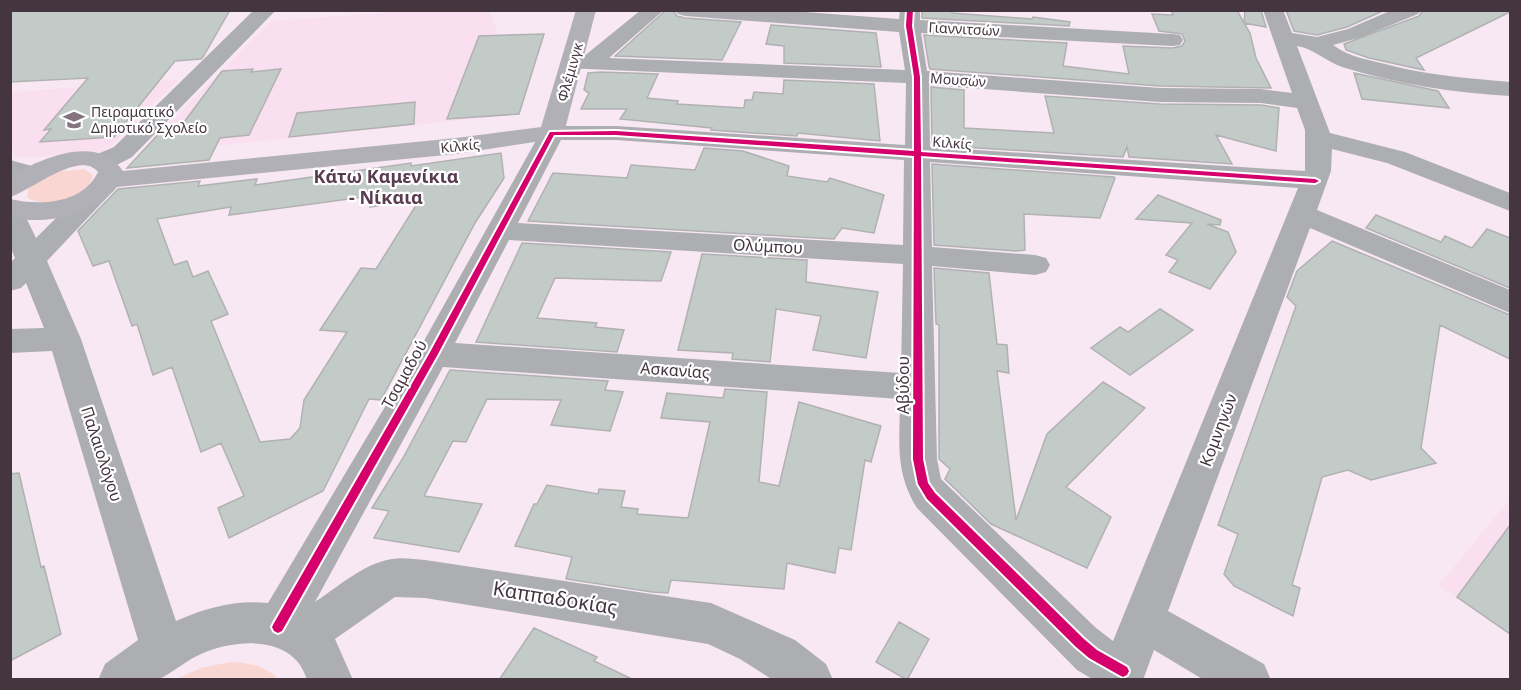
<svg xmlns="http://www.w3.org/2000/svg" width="1521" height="690" font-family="'Noto Sans',sans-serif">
	<rect width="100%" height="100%" fill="#f8e8f3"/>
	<path fill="#fadff1" d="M489,10L499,36L519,114L139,154L271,21L408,11Z
		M178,80L103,153L16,158L11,147V92Z
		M1510,499V628L1438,586Z"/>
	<path fill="#f9d6d2" d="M84,169L93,175C89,198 43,210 27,197L29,187L55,172Z
		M230,662C248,663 265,665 278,679H176L201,668Z"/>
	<path fill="#c2cbc7" stroke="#b1b1b2" stroke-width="1.5" fill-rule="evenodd" d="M10,10H230L203,57L201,59L175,61L114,137L40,142L51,129L44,130L88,78L10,82Z
		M666,10H673L677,16L685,18L741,22L722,60L615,56Z
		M922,10H952V13L1032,19L1033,17L1070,22L1069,26L922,18Z
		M1171,10H1237L1244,23L1245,10H1261L1266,27L1244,23L1250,33L1256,58L1271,88L1160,86L930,69L929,66L924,35L1067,43L1063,66L1129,74L1123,46L1172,48L1182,46L1185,41L1182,34L1159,31L1152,14L1173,15Z
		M1286,10H1385L1347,27L1317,35L1294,31Z
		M1423,10H1510V12L1416,58L1424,70L1369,58L1346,50L1344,44L1419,16Z
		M771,25L876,33L881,67L784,63V46L766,44Z
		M544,34L519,114L447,119L479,36Z
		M253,69L251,72L281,69L249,135L220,138L209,160L127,168L166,126L182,125L222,71Z
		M601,72L658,74L647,98L678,101L677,104L744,108L745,100H752L754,92L783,94L784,80L874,84L880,141L798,133L797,136L711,130L712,128L620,119L627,109H581L589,93L584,90L588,73Z
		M1354,73L1438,91L1449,108L1362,99Z
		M931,87L964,90V128L1054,133L1045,96L1160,104L1261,105L1279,108L1276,151L1216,135L1232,164L1129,157L1127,147L1123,157L932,145Z
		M415,102L414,124L289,137L297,113Z
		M704,148L743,151L789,166L787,176L827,182L830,178L884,195L874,233L842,228L834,239L528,221L553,173L627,178L631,165L695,170Z
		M501,153L504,178L475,223L381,400L369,399L323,491L229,538L218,508L244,496L221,443L201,452L172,367L153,375L137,324L132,326L109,261L93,266L78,231L118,189L200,181L198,186L257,179L255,185L411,163V166ZM371,196L370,207L420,199L376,269L361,268L320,330L347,332L304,400L300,428L290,439L260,442L211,321L228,314L208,271L193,277L187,261L174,265L157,219L231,207L229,215Z
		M932,164L1114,177L1115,178L1100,218L1024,214L1025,250L1015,251L934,245Z
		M1158,195L1221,220L1220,225L1207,224L1228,232L1236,252L1210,289L1169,272L1178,260L1166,255L1192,223L1136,219Z
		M1376,215L1441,242L1445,236L1472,248L1487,229L1510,238V288L1366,228Z
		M1332,241L1510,315V359L1440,325L1421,448L1436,463L1371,480L1348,470L1322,477L1292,585L1300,588L1293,616L1234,586L1224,574L1238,534L1218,525L1296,306L1287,297L1297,271Z
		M522,243L671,252L661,281L555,278L537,318L597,323L595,327L624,330L617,352L476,342Z
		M702,254L807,260L806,282L878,292L866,358L813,350L821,316L776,309L770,362L732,359L733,353L678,350Z
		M934,268L989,273L997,344L1007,345L1009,373L997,371L1016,520L1047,434L1103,382L1145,408L1066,487L1111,517L1087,568L991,524L945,479L950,469L939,459V325L936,324Z
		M1160,309L1193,330L1130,375L1091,348L1120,327L1128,332Z
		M450,370L608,381L605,390L623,392L610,431L551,425L561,400L487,399L466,442L453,441L424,496L482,504L459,552L374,538L389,511L372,508L403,458Z
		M725,389L767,392L759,482L779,486L799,402L881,426L871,462L865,460L851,550L839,548L835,573L787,563L784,589L671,580L668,593L652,592L566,579L572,557L515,546L534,504H537L547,485L598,494L599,489L625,491L621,507L638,509L637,514L688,518L710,422L661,418L667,393L723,398Z
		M19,473L41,567L44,566L61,634L10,661V474Z
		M1510,525V634L1457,597Z
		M899,622L929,639L907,680L876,662Z
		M534,628L597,657L594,661L634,680H499Z"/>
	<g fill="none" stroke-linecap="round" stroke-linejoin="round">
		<path fill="#adaeb2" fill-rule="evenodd" d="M254,10H276L132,157C119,164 108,171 93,168L89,162L93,156L114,147Z
			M641,10H664L609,58L905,70L899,32L685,16L678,14L675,10H778L899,19L900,10H920V20L1172,34L1180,35L1183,40L1180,45L1172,46L921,33L927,71L1160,88L1261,89L1292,93L1263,10H1283L1292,33L1317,37L1348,29L1392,10H1421L1418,14L1362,37L1333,45C1348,56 1364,59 1381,63C1424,75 1466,78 1510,82V96C1453,93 1397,84 1342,67C1325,61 1315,49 1297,46L1330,133L1405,152L1510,193V211L1387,163L1332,149L1331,171L1317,210L1510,290V313L1310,228L1168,611L1264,664L1271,680H1204L1154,650L1143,680H1094L1077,670L917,508C894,471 900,440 900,399L443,367L315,602C338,587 364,563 392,559C402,557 415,559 425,560L711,603L795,640L826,664L833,680H773L740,659L708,644L425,598L395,597L335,639L353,680H307C294,633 232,639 199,655C185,661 173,673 159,679C149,683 111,680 98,680L105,664L138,640L52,351L10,353V329L44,328L26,283L21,288L10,291V263L15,258L10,246V203L20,205L36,238L90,184L100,182L110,184L114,190L47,261L81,339L176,621C206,608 234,600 268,603L420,348L543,128L552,126H616L905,145L906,83L565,68L562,63L565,58L583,57ZM929,85L1160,102L1261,103L1297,108L1305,130V171L930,147ZM561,140H616L904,160L903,245L518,223ZM930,162L1298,188L1113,641L1096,628L941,479L937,459L932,266L1035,275L1046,272L1050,265L1046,258L1035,255L932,247ZM509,240L903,264L901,373L455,343Z
			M10,160L39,168L43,174L39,180L30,182L10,179Z"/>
		<path fill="#b2b0b7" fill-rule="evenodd" d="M576,10H596L564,133L561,138L456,154L117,187C93,215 46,226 10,217V199C40,206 83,204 98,172C80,149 29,192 10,197V176C42,158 98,133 123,171L456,138L541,127Z"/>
		<defs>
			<path id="cycleway" d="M907,10H913L912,26L920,77L921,152L1315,179L1319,181L1315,183L921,156L923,459L928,483L935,493L1084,639L1097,650L1127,667L1129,671L1127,675L1123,677L1119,675L1089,658L1076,647L927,499L918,484L913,459L914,156L616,135H554L438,354L282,631L278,633L274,631L272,627L274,623L429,354L550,132L616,131L914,151V77L906,26Z"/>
		</defs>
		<use href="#cycleway" stroke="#fff" stroke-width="4"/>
		<use href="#cycleway" fill="#d6006c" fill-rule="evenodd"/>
	</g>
	<defs>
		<symbol id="school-bare" viewBox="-9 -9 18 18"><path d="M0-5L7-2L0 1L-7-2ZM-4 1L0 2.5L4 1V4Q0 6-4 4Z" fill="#83747e" stroke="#fff" stroke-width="2.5" paint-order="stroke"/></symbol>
	</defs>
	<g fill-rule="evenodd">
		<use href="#school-bare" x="59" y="105" width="30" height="30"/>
	</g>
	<g text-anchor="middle" stroke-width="4.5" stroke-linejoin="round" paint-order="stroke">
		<g font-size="14" fill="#44353f" stroke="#fff">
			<text transform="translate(964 29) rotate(3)" y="5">Γιαννιτσών</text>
			<text transform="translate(570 72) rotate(-74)" y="5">Φλέμινγκ</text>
			<text transform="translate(958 80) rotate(4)" y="5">Μουσών</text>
			<text transform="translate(952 143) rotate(4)" y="5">Κιλκίς</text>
			<text transform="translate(460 146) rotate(-6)" y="5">Κιλκίς</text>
		</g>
		<g font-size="14" fill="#44353f" stroke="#fff" text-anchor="start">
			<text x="91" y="117">Πειραματικό<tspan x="91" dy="16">Δημοτικό Σχολείο</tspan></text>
		</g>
		<g font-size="16" fill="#44353f" stroke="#fff">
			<text transform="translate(768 246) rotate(3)" y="6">Ολύμπου</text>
			<text transform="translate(675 370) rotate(4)" y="6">Ασκανίας</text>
			<text transform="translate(404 374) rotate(-61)" y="6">Τσαμαδού</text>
			<text transform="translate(903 385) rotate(-90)" y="6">Αβύδου</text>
			<text transform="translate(1218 430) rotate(-69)" y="6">Κομνηνών</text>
			<text transform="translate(102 454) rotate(72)" y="6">Παλαιολόγου</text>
		</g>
		<g font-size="18" font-weight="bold" fill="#5a3c51" stroke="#fff">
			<text x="386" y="183">Κάτω Καμενίκια<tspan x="386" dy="21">- Νίκαια</tspan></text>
		</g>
		<g font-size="20" fill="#44353f" stroke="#fff">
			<text transform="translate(555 598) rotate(9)" y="7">Καππαδοκίας</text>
		</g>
	</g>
	<rect width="1521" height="690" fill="none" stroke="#44353f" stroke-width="24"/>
</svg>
